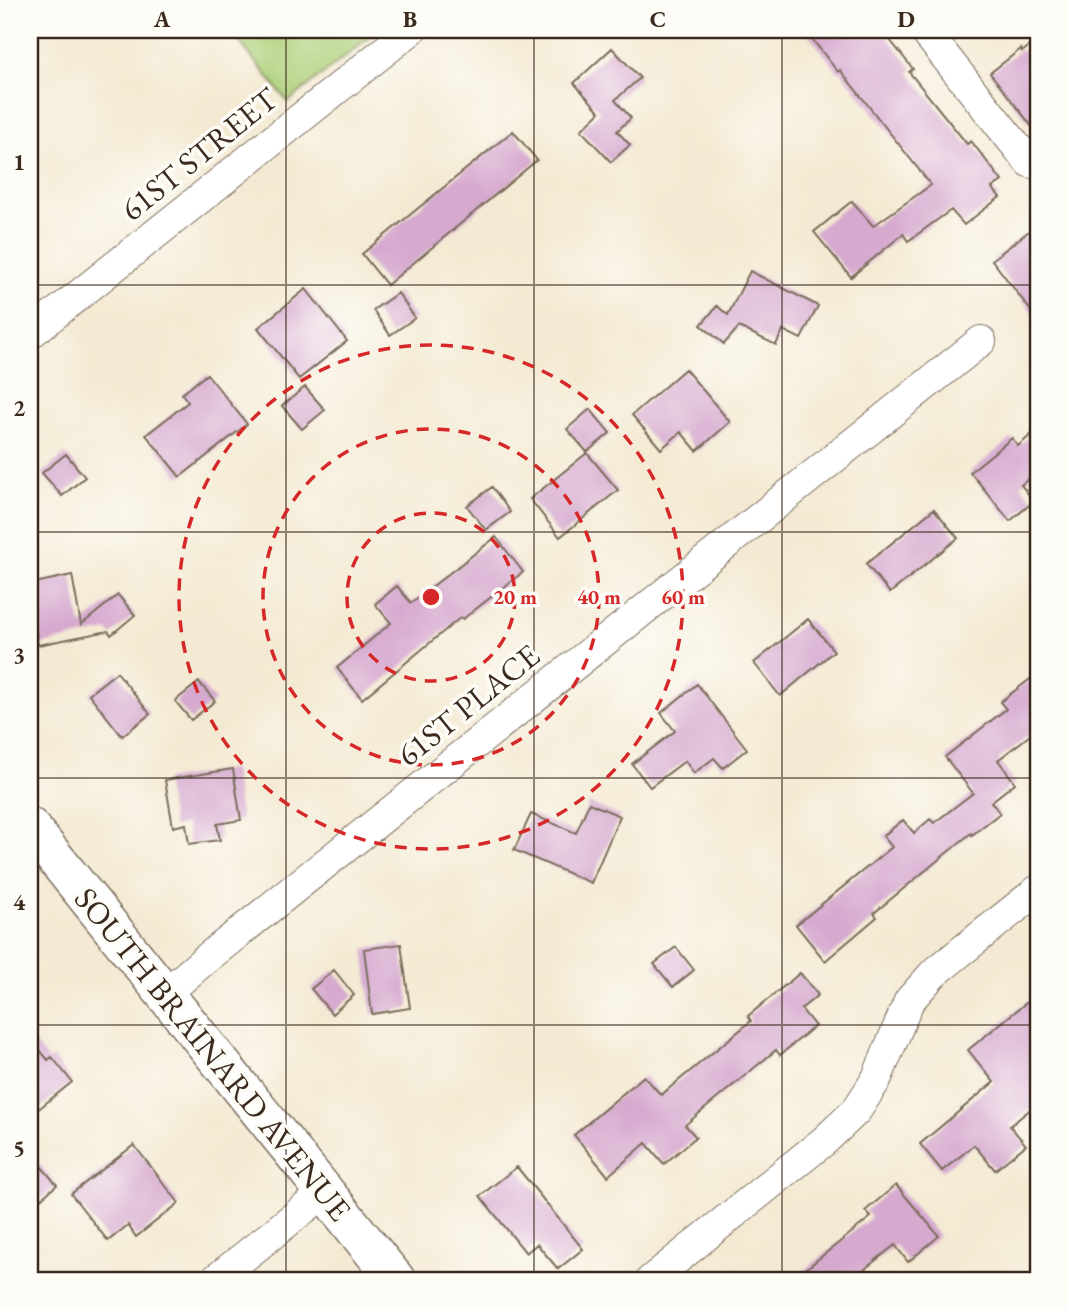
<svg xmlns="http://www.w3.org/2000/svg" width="1068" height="1310" font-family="'EB Garamond',serif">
	<rect width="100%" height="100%" fill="#fdfcf7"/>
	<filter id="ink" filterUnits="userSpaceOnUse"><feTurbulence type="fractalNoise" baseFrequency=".0143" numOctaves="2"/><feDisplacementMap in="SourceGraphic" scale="14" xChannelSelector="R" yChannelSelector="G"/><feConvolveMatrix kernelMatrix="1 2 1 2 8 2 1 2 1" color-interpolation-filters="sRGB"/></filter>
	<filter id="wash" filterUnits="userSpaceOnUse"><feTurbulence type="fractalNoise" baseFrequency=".00686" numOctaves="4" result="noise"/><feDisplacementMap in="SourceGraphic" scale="28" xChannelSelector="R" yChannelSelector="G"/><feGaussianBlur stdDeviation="1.57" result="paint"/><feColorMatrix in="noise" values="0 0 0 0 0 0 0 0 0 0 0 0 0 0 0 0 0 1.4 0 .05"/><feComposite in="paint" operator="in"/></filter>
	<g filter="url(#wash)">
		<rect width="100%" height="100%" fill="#f4ead3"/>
		<path fill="#accf77" stroke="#747c4a" stroke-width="2" d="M230,30H378L288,102Z"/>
		<g id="blocks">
			<path fill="#d6a9cf" d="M805,30H882L913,69L909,72L967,144L971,141L1002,181L992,188L1000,197L964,225L951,210L908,241L903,234L851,277L814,232L852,201L873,226L931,185L840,70L838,72Z
				M1038,39V134L990,73L1021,49L1022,52Z
				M612,48L640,78L615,100L631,118L617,131L630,145L611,162L581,130L600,112L574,83Z
				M513,131L537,160L387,285L362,254Z
				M1038,224V320L992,260Z
				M750,271L818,306L801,339L783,330L776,345L739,327L724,344L701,325L717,306L728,315Z
				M306,289L347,341L299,379L258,328Z
				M398,293L415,318L390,335L373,310Z
				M685,369L730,422L697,451L681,432L661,449L632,415Z
				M207,374L247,424L180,477L146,435L188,402L182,394Z
				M305,387L325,410L302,429L282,406Z
				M590,409L610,433L587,452L567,429Z
				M1038,429V471L1021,485L1034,501L1010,521L970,472L1012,438L1018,446Z
				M587,453L618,490L560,537L530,499Z
				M66,454L85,477L62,496L42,473Z
				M492,487L510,512L486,530L467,506Z
				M934,509L958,538L890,593L866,564Z
				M496,537L523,572L463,619L461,617L362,699L337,668L391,623L375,604L397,586L411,603Z
				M72,575L81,625L118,595L135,615L111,635L108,631L38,645L35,627L30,628V584Z
				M808,619L834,651L780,696L754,663Z
				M117,672L150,714L122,736L89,694Z
				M1038,673V729L998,760L1015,783L991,802L1000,813L972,835L971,833L874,913L877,917L825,961L796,925L892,847L883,836L903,820L914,833L930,819L934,823L973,793L945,757L1006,709L1000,702Z
				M199,682L215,701L191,720L175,701Z
				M697,684L747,749L723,768L714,758L694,773L685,761L650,787L632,764L675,731L661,713Z
				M233,769L241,820L217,824L220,840L189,844L186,824L173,827L165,780Z
				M589,803L620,816L591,883L514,850L531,814L576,833Z
				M401,944L410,1008L372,1014L364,949Z
				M676,947L694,970L673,987L654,964Z
				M334,970L354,995L332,1014L311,989Z
				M800,973L818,995L801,1009L815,1026L780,1055L776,1050L685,1125L696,1137L664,1164L646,1143L608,1176L574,1135L644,1076L661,1095L751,1021L748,1016Z
				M1038,993V1103L1010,1126L1026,1145L995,1170L974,1145L942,1171L920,1144L994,1082L968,1050Z
				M30,1038L48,1060L52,1057L72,1082L30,1116Z
				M134,1145L179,1203L136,1237L128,1225L108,1241L71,1194Z
				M30,1153L57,1185L30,1208Z
				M517,1167L583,1249L558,1269L537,1244L526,1253L480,1196Z
				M896,1185L939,1236L908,1262L895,1245L851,1280H792L871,1217L865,1211Z"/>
		</g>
	</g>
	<g filter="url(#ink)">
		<use href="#blocks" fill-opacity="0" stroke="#7c6d5d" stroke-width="2"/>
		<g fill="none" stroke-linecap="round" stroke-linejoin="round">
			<defs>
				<path id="street" d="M924,30L1029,162L1038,164
					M30,334L411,30
					M165,994L202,962L981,341
					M215,1280L325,1192
					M651,1280L824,1141L856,1111L876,1080L909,1001L933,974L1038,890"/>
				<path id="secondary" d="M30,827L396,1280"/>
			</defs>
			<use href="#street" stroke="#7c6d5d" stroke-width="32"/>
			<use href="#secondary" stroke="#7c6d5d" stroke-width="41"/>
			<use href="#street" stroke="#fff" stroke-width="30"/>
			<use href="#secondary" stroke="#fff" stroke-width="38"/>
		</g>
	</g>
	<path fill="none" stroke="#3b2a1e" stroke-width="2" stroke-opacity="0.55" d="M286,30V1280M534,30V1280M782,30V1280M30,285H1038M30,532H1038M30,778H1038M30,1025H1038"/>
	<g fill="none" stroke="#d62828" stroke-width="3.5" stroke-dasharray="12 9">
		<circle cx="431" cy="597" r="84"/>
		<circle cx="431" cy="597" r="168"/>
		<circle cx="431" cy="597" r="252"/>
	</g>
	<g text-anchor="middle" stroke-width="7" stroke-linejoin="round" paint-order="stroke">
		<g font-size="32" fill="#3b2a1e" stroke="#fdfcf7">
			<text transform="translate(199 154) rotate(-39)" y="11">61ST STREET</text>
			<text transform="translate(468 705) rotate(-39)" y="11">61ST PLACE</text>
			<text transform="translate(213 1054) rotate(51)" y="11">SOUTH BRAINARD AVENUE</text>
		</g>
	</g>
	<circle cx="431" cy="597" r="10" fill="#d62828" stroke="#fdfcf7" stroke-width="3.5"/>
	<g font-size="21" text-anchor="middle" font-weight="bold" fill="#d62828" stroke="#fdfcf7" stroke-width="7" stroke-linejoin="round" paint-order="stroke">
		<text x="515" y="604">20 m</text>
		<text x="599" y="604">40 m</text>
		<text x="683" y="604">60 m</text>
	</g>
	<rect width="1068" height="1310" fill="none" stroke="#fdfcf7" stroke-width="77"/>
	<rect x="38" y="38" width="992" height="1234" fill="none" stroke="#3b2a1e" stroke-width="2.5"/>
	<g font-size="23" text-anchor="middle" font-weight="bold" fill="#3b2a1e">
		<text x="162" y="27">A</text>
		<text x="410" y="27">B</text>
		<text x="658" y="27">C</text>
		<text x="906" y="27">D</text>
		<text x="19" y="170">1</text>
		<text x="19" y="416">2</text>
		<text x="19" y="663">3</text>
		<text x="19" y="910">4</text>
		<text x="19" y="1156">5</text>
	</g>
</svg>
